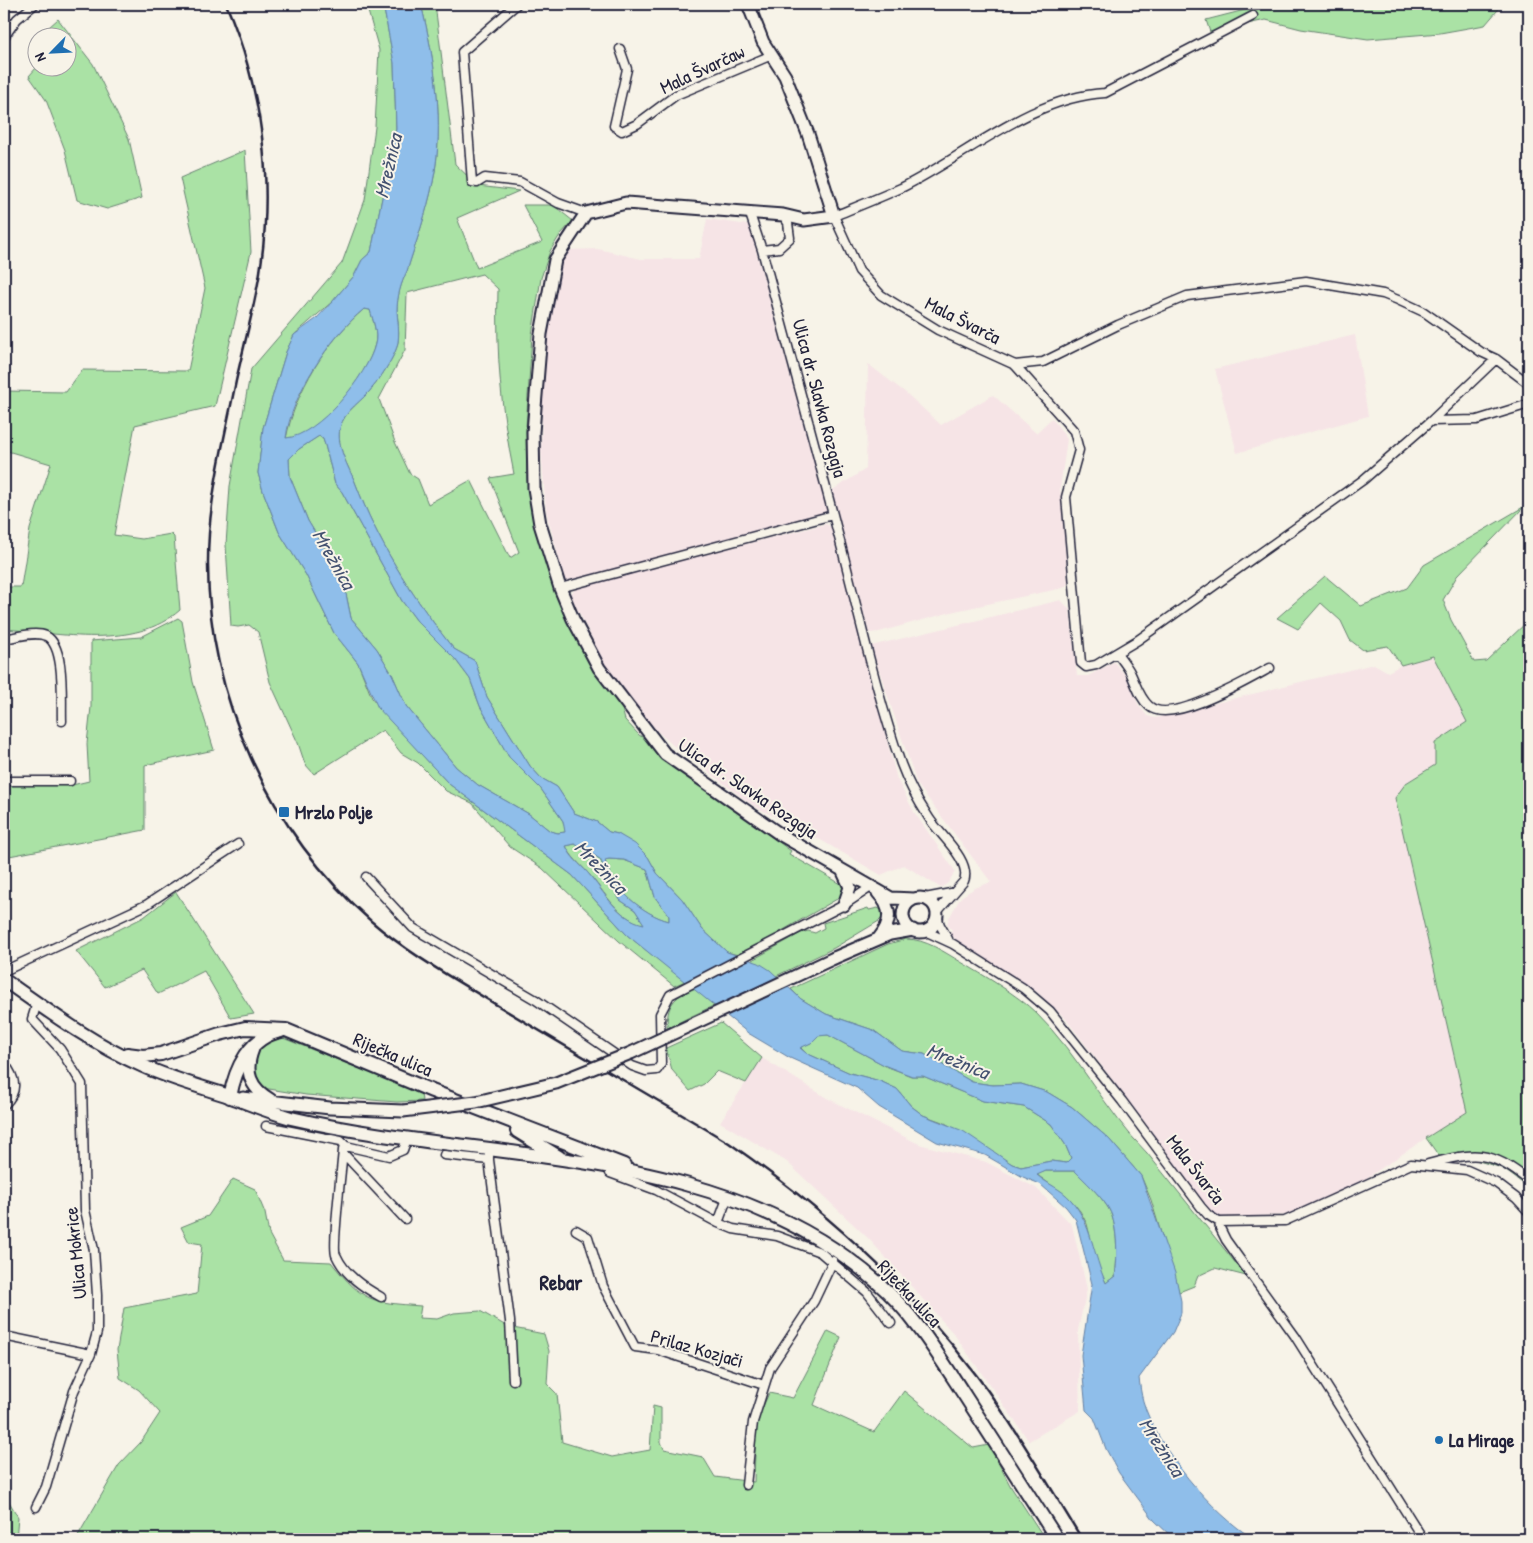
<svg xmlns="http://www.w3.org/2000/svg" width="1533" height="1543" font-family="'Patrick Hand',sans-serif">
	<rect width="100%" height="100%" fill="#f7f3e8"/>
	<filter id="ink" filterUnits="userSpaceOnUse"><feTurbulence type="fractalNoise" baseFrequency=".02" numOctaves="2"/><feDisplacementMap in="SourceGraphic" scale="10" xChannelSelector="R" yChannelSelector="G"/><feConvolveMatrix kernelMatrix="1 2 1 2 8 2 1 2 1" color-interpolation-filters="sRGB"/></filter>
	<g filter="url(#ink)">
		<path fill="#f6e4e6" d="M707,219L748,225L751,232L827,511L653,560L565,581L546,511L541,449L543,379L553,289L559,268L566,250L598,249L641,259H699Z
			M1355,335L1368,416L1237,453L1215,369Z
			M868,364L906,393L941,425L993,395L1036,433L1052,418L1067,439L1060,488L1068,584L1063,588L955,611L879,632L869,633L831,491L866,469Z
			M826,524L831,527L897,779L914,812L955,871L949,882L941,888L904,865L881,875L805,831L755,807L676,748L656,730L621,689L604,663L570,594L579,586Z
			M1061,600L1070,610L1077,676H1088L1114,662L1127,677L1138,704L1147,716L1155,718L1374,664L1388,672L1401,665L1433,656L1467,722L1435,743V765L1406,783L1444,1005L1468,1112L1426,1138L1361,1182L1285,1215L1222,1217L1208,1212L1143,1120L1065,1018L1037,992L949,935L952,930L947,924L949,918L961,897L975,888L991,882L917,784L871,646Z
			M762,1058L827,1098L919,1144L986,1162L1036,1188L1072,1225L1087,1289L1078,1330L1080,1411L1029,1441L954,1334L869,1239L787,1162L720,1122Z"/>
		<path fill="#aae2a5" stroke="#668270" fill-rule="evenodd" d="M366,4H383L394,63L396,129L371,252L362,260L354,276L333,301L294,335L286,352L263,428L258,473L263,491L279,532L306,575L334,633L358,663L372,698L389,719L449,784L572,875L627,935L685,981L674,986L619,941L542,868L510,847L472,803L446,791L418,763L401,753L383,730L314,774L305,764L298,743L270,682L258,632L249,625L238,627L231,626L226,545L230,486L251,369L342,263L365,200L375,127L379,50Z
			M421,4H435L455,164L478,186L519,191L457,218L477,268L542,242L523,205H553L573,221L560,235L550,251L541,278L532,335L526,428L527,480L542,549L554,586L564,613L592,667L622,709L625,720L639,735L655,745L681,770L791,851L789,854L841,884L844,891V895L780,932L776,937L738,955L727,952L702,929L682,899L657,873L648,857L618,834L609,832L597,822L574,813L557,787L541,778L530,766L487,697L475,661L454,649L448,642C409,591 378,543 355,482C348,466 336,446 340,428C344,410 363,401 373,387C380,379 391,361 395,352C401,339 398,325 397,311C397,296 401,283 407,271C416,242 427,212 433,182C445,124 435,61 421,4ZM482,274L498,289C496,355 501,410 514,474L490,478L519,552L510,558L471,480L428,504L418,479L410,474L395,442L379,399L405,350L407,293Z
			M1268,4H1503L1485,25L1440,33L1368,39L1301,29L1266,20L1210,32L1206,20Z
			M58,19L93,64L129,139L142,198L107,209L77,200L65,150L46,100L29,76L37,67L68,68V38L42,37L40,35Z
			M245,150L251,252L215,406L135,425L114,535L142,539L171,534L174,537L180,610C134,651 59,633 4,629V602L7,587H21L30,529L51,464L4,450V391L66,392L82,370L188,371L205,288L180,178Z
			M364,309L370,310C373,320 378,334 375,344C368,376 318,436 286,439C295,391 327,341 364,309Z
			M319,436L323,439L325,445L335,484L342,492L402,601L417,621L455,659L470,679L480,706L509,757L541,789L563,821L566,832L558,833L550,831L529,814L478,785L456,767L406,706L392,674L377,649L351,618L345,589L331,559L308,521L290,477L289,459L299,449Z
			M1525,506L1457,576L1443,600L1451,620L1474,662L1486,661L1529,620V1188L1502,1168L1472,1159L1444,1163L1426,1138L1467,1112L1395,798L1406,783L1435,765V743L1467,722L1433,656L1401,665L1388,646L1363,650L1350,640L1341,621L1321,603L1298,629L1277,618L1325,576L1361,606L1407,588L1424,565Z
			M178,618L182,621L193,682L214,750L145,765V830L4,857V783L72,785L89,781L87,744L91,707V641L141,637Z
			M575,844L600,859L620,900L635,910L645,925C618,919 605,892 588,873C579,863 572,858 566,846Z
			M609,859L624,860L647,869L655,897L669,916V921C643,915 610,887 605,860Z
			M176,892L254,1014L231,1018L204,971L158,994L142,970L105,987L76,951L144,917Z
			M868,908L869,910L878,908L883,911L884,916L879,921L834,948L776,976L752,960L801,933L808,931L815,933L824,928L823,923Z
			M906,939C926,939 944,952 961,962C983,975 1018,995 1036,1013C1079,1055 1105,1111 1147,1153L1246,1276L1215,1268L1198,1276L1194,1286L1179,1292L1151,1200L1141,1176L1109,1139L1072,1107L1047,1092L1021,1084L993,1085L972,1082L924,1054L902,1051L873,1030L826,1014L801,999L791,989L888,944Z
			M693,987L715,1005L667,1028C667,1004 673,999 693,987Z
			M721,1023L762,1058L746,1083L717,1071L704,1084L690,1091L672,1070L666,1048Z
			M818,1035H828L886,1066L911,1076H923L983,1101L1024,1107L1051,1124L1065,1144L1071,1158L1066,1163L1051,1161L1021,1167L1012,1164L945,1123L923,1115L911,1106L897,1089L880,1081L850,1073L806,1053L800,1047L811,1043Z
			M283,1038L421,1093L422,1101L397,1102L306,1095L263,1088L255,1074L252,1063C260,1048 266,1040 283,1038Z
			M1046,1171H1075C1085,1181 1099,1194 1107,1206C1118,1221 1118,1258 1115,1276L1106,1283L1096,1261L1087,1224L1080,1211L1070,1199L1036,1174Z
			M233,1179L255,1189L265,1213L269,1234L283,1260L331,1262C364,1303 371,1302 421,1306L419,1318L437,1319L454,1313L480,1311L508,1327L544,1334L549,1351L547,1384L557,1394L562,1442L612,1457L650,1450L653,1406L661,1408V1442L664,1449L703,1457L715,1477L754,1482L756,1422L769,1393L793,1398L828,1331L841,1337L814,1405L874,1432L904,1391L973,1448L989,1445L1011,1487L1045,1539H76L119,1465L141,1442L160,1413L139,1390L120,1378L117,1350L124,1308L197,1294L202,1244L189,1242L181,1227L208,1216Z
			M4,1493L18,1517L16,1539H4Z"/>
		<path fill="#8fbeea" stroke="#6380a4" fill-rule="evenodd" d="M383,4H421C435,61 445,124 433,182C427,212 416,242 407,271C401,283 397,297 397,311C398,325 401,339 395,352C391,361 380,379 373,387C363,401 344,410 340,428C336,446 348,466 355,482C378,543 409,591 448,642L454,649L475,661L487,697L530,766L541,778L557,787L574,813L597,822L609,832L618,834L635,844L648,857L657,873L682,899L702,929L727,952L759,963L770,970L801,999L826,1014L873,1030L902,1051L924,1054L972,1082L993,1085L1021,1084L1047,1092L1072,1107L1109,1139L1141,1176L1175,1273L1181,1301V1313L1173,1332L1139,1378C1140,1386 1141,1394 1143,1401C1156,1447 1213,1515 1254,1539H1174L1154,1520L1119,1473L1106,1449L1094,1418L1086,1410L1081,1355L1092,1284L1076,1220L1066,1207L1040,1184L1023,1177L985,1155L937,1142L879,1107L857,1088L790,1058L748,1033L627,935L572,875L449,784L378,708L358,663L334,633L306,575L279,532L263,491L258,473L263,428L286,352L294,335L316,319L333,301L354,276L362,260L371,252L396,129L394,63ZM364,309L370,310C373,320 378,334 375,344C368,375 318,436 286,438C291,395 330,337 364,309ZM319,436L323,439L325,445L335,484L342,492L402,601L417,621L455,659L470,679L480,706L509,757L541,789L563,821L565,832L558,833L550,831L529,814L478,785L456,767L406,706L392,674L377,649L351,618L345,589L331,559L308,521L290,477L289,459L299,449ZM575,844L600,859L620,900L635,910L644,924C618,919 604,892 588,873C579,863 571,858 566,846ZM609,859L624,860L647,869L655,897L669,916V921C644,915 610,887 605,860ZM828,1035L886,1066L912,1076H923L983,1101L1024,1107L1051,1124L1065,1144L1071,1158L1066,1163L1051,1161L1021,1167L1012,1164L963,1131L923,1115L911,1106L897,1089L880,1081L850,1073L806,1053L800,1048L811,1043L818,1036ZM1046,1171H1075C1085,1181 1099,1194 1107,1206C1118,1221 1118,1258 1115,1276L1106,1283C1093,1255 1092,1224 1071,1200C1062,1189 1047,1184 1037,1175Z"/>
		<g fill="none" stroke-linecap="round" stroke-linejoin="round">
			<defs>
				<path id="street" d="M517,4L462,52L472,182L477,183L485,178L520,182L558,203L586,213
					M1253,16L1105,93C1031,97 966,156 901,188C879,198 856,207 834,216L859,271L881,295L938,330L1015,365L1074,431L1079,450L1066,497L1081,663L1086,667L1096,665L1138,640L1363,480L1431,421L1477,420L1529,404
					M4,37L17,19L35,4
					M620,49L627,69L614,126L622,131L637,124L676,95L772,55
					M750,214L762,250C789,351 817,452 843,553C861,623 877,696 901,764C908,783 918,801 929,818C939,834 972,861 964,881L937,912
					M762,250L779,248L790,238L788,223L783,215
					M1015,365L1043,362L1118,325L1187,296L1306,281L1383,294L1398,300L1424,312L1481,352L1496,359L1529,384
					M1431,421L1496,359
					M560,588L833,515
					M4,639C16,637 35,631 46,636C66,646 61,701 62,721
					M1117,653C1121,659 1127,666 1130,672C1136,684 1139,697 1149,706C1170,726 1248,680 1270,668
					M4,781H70
					M366,877L413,928L536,1000L632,1066L646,1071L657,1070L661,1064L660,1014L670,995L844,905L871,887
					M925,898L951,893
					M937,916L940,925L948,939
					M925,931L953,944L1023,988L1050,1011L1122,1101L1201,1207L1208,1215L1219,1222L1285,1221L1411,1164L1467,1170L1496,1183L1516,1198L1529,1212
					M4,971L146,905L238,844
					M4,1063C16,1078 19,1091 4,1105
					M266,1126L341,1141L346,1146
					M489,1149V1160L510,1321L513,1380
					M343,1153L405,1219
					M444,1155L489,1160
					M1428,1164C1474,1152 1490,1149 1529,1181
					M610,1173L656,1190L718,1223
					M728,1196L718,1223L733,1229L777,1236L820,1252L867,1292L891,1323
					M1219,1222L1220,1228L1226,1240L1295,1336L1423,1539
					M576,1230L588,1237L603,1286L635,1347L658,1350L764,1385
					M381,1297C363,1287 345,1275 336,1255C332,1248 342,1164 343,1150L346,1146L389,1156L403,1150L407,1139
					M4,1336L91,1354
					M746,1485L753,1422L770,1368L814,1301L833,1261
					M36,1507L46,1487L74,1391L91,1354L97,1332V1295L94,1250L85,1210L82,1084L60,1049L32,1019L37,1003"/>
				<path id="secondary" d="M748,4L763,42L785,76L808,134L834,216L804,220L783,215L626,203L586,213L555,260L541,334L533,432L534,488L540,524L560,588L573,619L599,668L665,754L781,835L891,898L914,899
					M843,872L850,887L844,905
					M878,893C892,908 892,922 879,938
					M903 915a17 17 0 1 1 34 0a17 17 0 1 1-34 0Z
					M834,958L890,934L913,930
					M253,1049C244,1072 250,1088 271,1100
					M243,1098L330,1108L403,1111"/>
				<path id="primary" d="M4,980C48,1011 93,1044 143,1066C169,1078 198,1086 226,1095C248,1103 269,1112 291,1118C484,1163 720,1143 877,1282C914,1314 939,1356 965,1396C996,1444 1027,1492 1057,1539
					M127,1054L143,1056L161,1054L220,1034L245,1028L286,1030L432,1091L624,1165
					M230,1097C235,1069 250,1036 281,1031
					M517,1131L559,1157"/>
			</defs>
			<use href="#street" stroke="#22223b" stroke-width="11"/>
			<use href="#secondary" stroke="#22223b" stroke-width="15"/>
			<use href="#primary" stroke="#22223b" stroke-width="16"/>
			<use href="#street" stroke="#f7f3e8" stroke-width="8"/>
			<use href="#secondary" stroke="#f7f3e8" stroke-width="11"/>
			<use href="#primary" stroke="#f7f3e8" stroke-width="12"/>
			<path stroke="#22223b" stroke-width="2.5" d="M226,4C262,88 274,180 260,272C254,309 244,345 236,381C224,441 208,500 208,561C207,697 270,832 371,921C410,955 456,980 500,1007C576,1053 653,1097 729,1143C823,1208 908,1285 977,1376C1016,1428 1048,1484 1082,1539"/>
			<defs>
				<path id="secondary-bridge" d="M403,1111L476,1102L556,1083L631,1053L834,958"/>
			</defs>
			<use href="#secondary-bridge" stroke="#22223b" stroke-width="15" stroke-linecap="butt"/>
			<use href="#secondary-bridge" stroke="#f7f3e8" stroke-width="11"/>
		</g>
	</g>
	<g fill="#1f6fb2" stroke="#f7f3e8" stroke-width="2">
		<rect x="278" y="806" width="12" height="12" rx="2.5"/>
		<circle cx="1439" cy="1440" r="5"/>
	</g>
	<g text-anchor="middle" stroke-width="4" stroke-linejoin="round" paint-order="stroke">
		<g font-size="19" fill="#22223b" stroke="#f7f3e8">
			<text transform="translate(702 69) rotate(-25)" y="7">Mala Švarčaw</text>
			<text transform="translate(963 320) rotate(27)" y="7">Mala Švarča</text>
			<text transform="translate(820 398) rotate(75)" y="7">Ulica dr. Slavka Rozgaja</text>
			<text transform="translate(748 788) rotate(34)" y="7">Ulica dr. Slavka Rozgaja</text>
			<text transform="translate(393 1054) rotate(23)" y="7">Riječka ulica</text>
			<text transform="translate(1196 1169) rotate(52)" y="7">Mala Švarča</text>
			<text transform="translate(75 1253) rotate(-96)" y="7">Ulica Mokrice</text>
			<text transform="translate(910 1293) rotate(47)" y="7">Riječka ulica</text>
			<text transform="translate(697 1348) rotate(16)" y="7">Prilaz Kozjači</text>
		</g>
		<g font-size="19" font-weight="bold" fill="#22223b" stroke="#f7f3e8" text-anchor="start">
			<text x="295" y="819">Mrzlo Polje</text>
			<text x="1449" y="1447">La Mirage</text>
		</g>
		<g font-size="20" font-style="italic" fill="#435170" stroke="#f7f3e8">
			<text transform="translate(388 166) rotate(-77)" y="7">Mrežnica</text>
			<text transform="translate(334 559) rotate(60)" y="7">Mrežnica</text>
			<text transform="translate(601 867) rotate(46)" y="7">Mrežnica</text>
			<text transform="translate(958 1061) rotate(22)" y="7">Mrežnica</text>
			<text transform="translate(1162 1447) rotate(57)" y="7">Mrežnica</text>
		</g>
		<g font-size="21" font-weight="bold" fill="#22223b" stroke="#f7f3e8">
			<text x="561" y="1290">Rebar</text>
		</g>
	</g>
	<rect width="1533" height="1543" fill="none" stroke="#f7f3e8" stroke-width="20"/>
	<rect x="10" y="10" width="1513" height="1523" fill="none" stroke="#22223b" stroke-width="2" filter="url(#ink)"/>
	<g transform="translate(52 52) rotate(246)"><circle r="24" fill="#f7f3e8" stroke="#a29fa3"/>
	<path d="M0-4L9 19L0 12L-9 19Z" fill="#1f6fb2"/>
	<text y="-8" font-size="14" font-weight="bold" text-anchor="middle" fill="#22223b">N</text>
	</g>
</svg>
